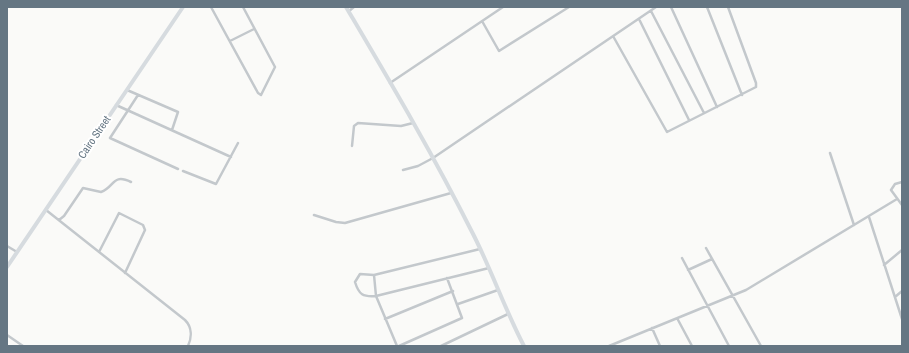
<svg xmlns="http://www.w3.org/2000/svg" width="909" height="353" font-family="'Archivo Narrow',sans-serif">
	<rect width="100%" height="100%" fill="#fafaf8"/>
	<g fill="none" stroke-linecap="round" stroke-linejoin="round">
		<path stroke="#c3c8cc" stroke-width="2.5" d="M211,7L258,93L261,95L275,67L243,7
			M671,7L717,107
			M707,7L742,95
			M349,11L354,7
			M651,11L704,113
			M639,19L689,120
			M482,21L499,51L569,7
			M613,36L667,132L756,87V83L728,7
			M230,41L254,29
			M390,83L503,7
			M127,90L178,112L172,130
			M138,95L110,138L178,169
			M116,105L231,157
			M352,146L354,126L358,123L401,126L413,123
			M830,153L854,225
			M403,170L418,166L433,158L656,7
			M183,171L216,184L238,143
			M902,182L895,184L891,190L902,205
			M46,210L185,320C192,327 192,337 188,346
			M314,215L336,222L345,223L451,193
			M869,217L902,319
			M59,220L64,216L83,188L101,192C115,187 112,173 131,182
			M7,246L17,252
			M706,248L761,346
			M480,249L374,275L360,274L355,282C359,295 363,297 376,296L489,268
			M99,252L119,213L143,225L145,230L125,273
			M682,258L729,346
			M884,265L902,250
			M688,270L712,259
			M374,275L376,296L397,346
			M895,297L902,291
			M458,304L498,290
			M677,318L692,346
			M385,319L453,291
			M652,328L660,346
			M7,335L23,346
			M399,346L462,318L447,278
			M441,346L508,314
			M609,346L746,290L897,199"/>
		<path stroke="#d6dbdf" stroke-width="4" d="M346,7C389,80 433,154 471,230C491,268 504,308 524,346
			M7,267L183,7"/>
	</g>
	<g text-anchor="middle" stroke-width="4" stroke-linejoin="round" paint-order="stroke">
		<g font-size="11" fill="#657683" stroke="#fff">
			<text transform="translate(94 137) rotate(-56)" y="4">Cairo Street</text>
		</g>
	</g>
	<rect width="909" height="353" fill="none" stroke="#657683" stroke-width="16"/>
</svg>
